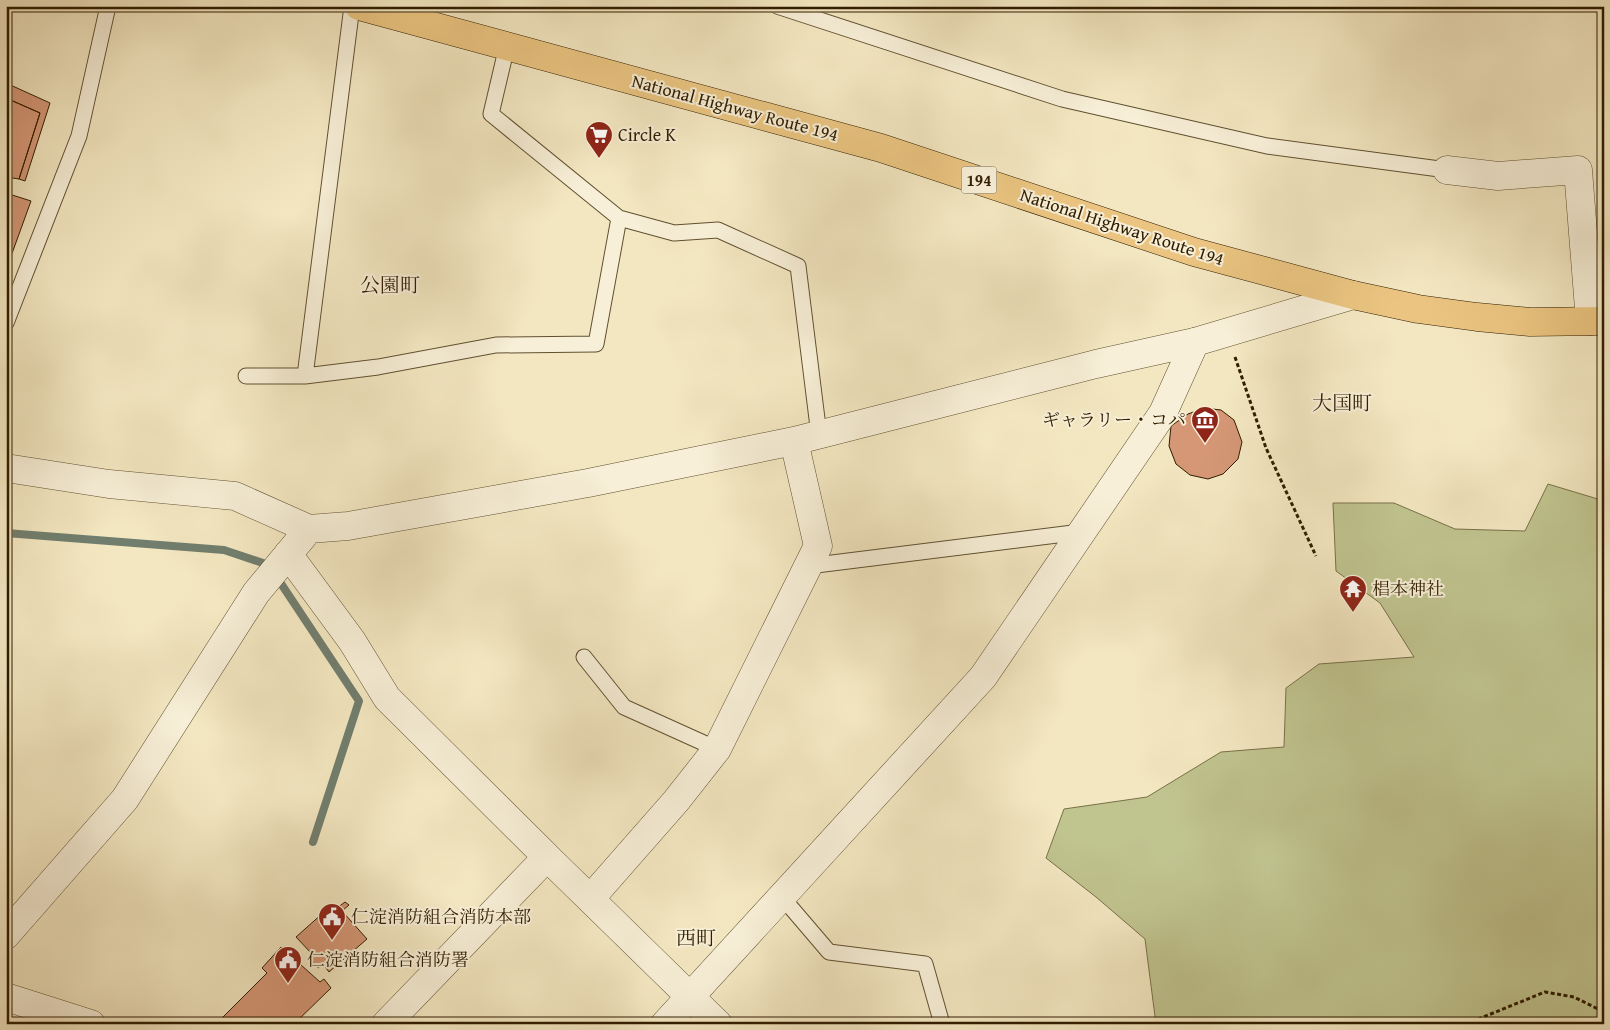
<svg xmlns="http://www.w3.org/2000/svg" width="1610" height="1030" font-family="'Gentium Book Plus','Noto Serif JP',serif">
	<rect width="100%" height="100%" fill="#f3e7c1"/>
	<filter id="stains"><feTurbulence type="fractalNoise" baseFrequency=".004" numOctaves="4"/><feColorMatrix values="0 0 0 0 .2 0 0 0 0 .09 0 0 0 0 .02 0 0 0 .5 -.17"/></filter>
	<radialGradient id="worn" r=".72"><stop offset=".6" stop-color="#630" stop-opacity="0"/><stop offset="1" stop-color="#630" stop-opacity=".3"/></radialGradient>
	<path fill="#c0c48f" stroke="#787048" d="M1548,484L1601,500L1604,498V1024H1156L1145,939L1096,897L1046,858L1064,809L1147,797L1221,752L1284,747L1286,688L1319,664L1414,657L1380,603L1336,571L1333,503H1394L1455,529L1525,531Z"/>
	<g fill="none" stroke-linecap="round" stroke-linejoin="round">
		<path stroke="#717e6e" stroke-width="8" d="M6,533L224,550L269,565L270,567
			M276,576L359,701L313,842"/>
	</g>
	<path fill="#d59776" stroke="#301d00" d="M6,83L50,103L25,181L19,179L40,113L6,98Z
		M6,98L40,113L19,179L6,177Z
		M6,193L31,201L6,270Z
		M1204,408L1221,410L1234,420L1242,442L1238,459L1223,474L1208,479L1190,475L1176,464L1169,446L1171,426L1188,414Z
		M345,902L349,905L342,911L367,939L329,972L323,964L318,968L309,958L312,954L296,937L333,904L337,908Z
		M281,947L320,982L324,979L331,988L294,1024H222L219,1021L267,973L262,968Z"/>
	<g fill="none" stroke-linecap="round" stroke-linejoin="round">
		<defs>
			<path id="service" d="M777,6L1062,99L1267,146L1447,170
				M619,218L674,233L718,230L798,266L819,435
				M6,323L79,136L108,6
				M246,376H305L378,367L496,345L596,344L619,218L491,114L507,46
				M305,376L352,6
				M808,566L1081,532
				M584,657L624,707L717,749
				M782,897L829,952L925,964L942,1024"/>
			<path id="minor" d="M1447,170L1498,176L1578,170L1590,321
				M6,468L109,484L235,496L309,529L348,526L588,483L794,441L1096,364L1195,342
				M288,554L352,641L387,698L547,857
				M590,899L676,801L717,749L818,546L794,441
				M6,935L125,799L256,593L309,529
				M6,997L91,1024
				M386,1024L547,857L718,1024"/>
			<path id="tertiary" d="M665,1024L983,677L1163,413L1195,342L1353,295"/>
			<path id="trunk" d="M359,6L881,148L1194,252L1353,295L1418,309L1477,317L1530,322L1604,321"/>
		</defs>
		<use href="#service" stroke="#615030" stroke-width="17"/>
		<use href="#minor" stroke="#615030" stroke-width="29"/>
		<use href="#tertiary" stroke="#615030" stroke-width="29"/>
		<use href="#trunk" stroke="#301d00" stroke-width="29"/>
		<path stroke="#301d00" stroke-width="3" stroke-dasharray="4 2.5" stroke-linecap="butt" d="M1235,357L1266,448L1316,556
			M1466,1024L1545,992L1574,997L1604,1012"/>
		<use href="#service" stroke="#f7efd7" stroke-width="15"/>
		<use href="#minor" stroke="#f7efd7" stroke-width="28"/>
		<use href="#tertiary" stroke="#f7efd7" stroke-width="28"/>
		<use href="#trunk" stroke="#eac480" stroke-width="28"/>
	</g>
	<defs>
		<symbol id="supermarket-pin" viewBox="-11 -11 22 30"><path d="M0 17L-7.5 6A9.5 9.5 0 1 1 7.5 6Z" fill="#8f2418" stroke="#f7efd7"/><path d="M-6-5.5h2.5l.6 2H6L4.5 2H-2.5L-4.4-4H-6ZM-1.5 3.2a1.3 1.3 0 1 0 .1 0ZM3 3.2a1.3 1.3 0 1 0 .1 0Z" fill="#fff"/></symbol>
		<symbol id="museum-pin" viewBox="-11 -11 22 30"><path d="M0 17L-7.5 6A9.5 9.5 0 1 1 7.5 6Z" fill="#8f2418" stroke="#f7efd7"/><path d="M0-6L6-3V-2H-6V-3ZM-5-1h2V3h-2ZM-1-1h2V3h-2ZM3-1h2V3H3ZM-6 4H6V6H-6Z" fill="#fff"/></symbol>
		<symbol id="temple-pin" viewBox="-11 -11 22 30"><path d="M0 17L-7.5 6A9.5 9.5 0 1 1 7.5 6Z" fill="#8f2418" stroke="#f7efd7"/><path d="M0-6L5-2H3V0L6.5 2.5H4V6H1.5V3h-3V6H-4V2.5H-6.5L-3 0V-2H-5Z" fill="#fff"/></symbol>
		<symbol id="civic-pin" viewBox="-11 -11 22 30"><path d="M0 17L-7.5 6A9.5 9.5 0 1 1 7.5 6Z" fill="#8f2418" stroke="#f7efd7"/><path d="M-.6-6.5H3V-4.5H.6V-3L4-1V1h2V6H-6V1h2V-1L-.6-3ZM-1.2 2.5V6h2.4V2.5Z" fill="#fff"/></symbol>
	</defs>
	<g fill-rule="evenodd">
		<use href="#supermarket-pin" x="583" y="119" width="32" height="43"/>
		<use href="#museum-pin" x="1189" y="404" width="32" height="43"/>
		<use href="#temple-pin" x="1337" y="573" width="32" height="43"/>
		<use href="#civic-pin" x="316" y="901" width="32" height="43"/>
		<use href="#civic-pin" x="272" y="944" width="32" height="43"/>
	</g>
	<g text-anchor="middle" stroke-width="4" stroke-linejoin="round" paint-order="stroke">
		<rect fill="#f7efd7" stroke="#6c5c40" stroke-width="1" x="961.5" y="166.5" width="35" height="27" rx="4"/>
		<g font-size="16" font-weight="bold" fill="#301d00">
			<text x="979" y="186">194</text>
		</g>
		<g font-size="18" fill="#301d00" stroke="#f7efd7">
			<text transform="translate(735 108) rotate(15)" y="6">National Highway Route 194</text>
			<text transform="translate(1122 227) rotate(18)" y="6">National Highway Route 194</text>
		</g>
		<g font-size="18" fill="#301d00" stroke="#f7efd7" text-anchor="start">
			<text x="618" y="141">Circle K</text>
			<text x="1186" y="426" text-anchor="end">ギャラリー・コパ</text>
			<text x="1372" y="595">椙本神社</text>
			<text x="351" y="923">仁淀消防組合消防本部</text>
			<text x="307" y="966">仁淀消防組合消防署</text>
		</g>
		<g font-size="20" fill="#301d00" stroke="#f7efd7">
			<text x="390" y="292">公園町</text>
			<text x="1342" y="410">大国町</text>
			<text x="696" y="945">西町</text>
		</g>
	</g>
	<rect width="1610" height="1030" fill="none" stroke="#f3e7c1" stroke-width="25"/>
	<rect x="8" y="8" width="1595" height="1015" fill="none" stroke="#301d00" stroke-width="2.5"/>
	<rect x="12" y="12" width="1585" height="1005" fill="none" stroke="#301d00"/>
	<rect width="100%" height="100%" filter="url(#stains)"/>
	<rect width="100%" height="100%" fill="url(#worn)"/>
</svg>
